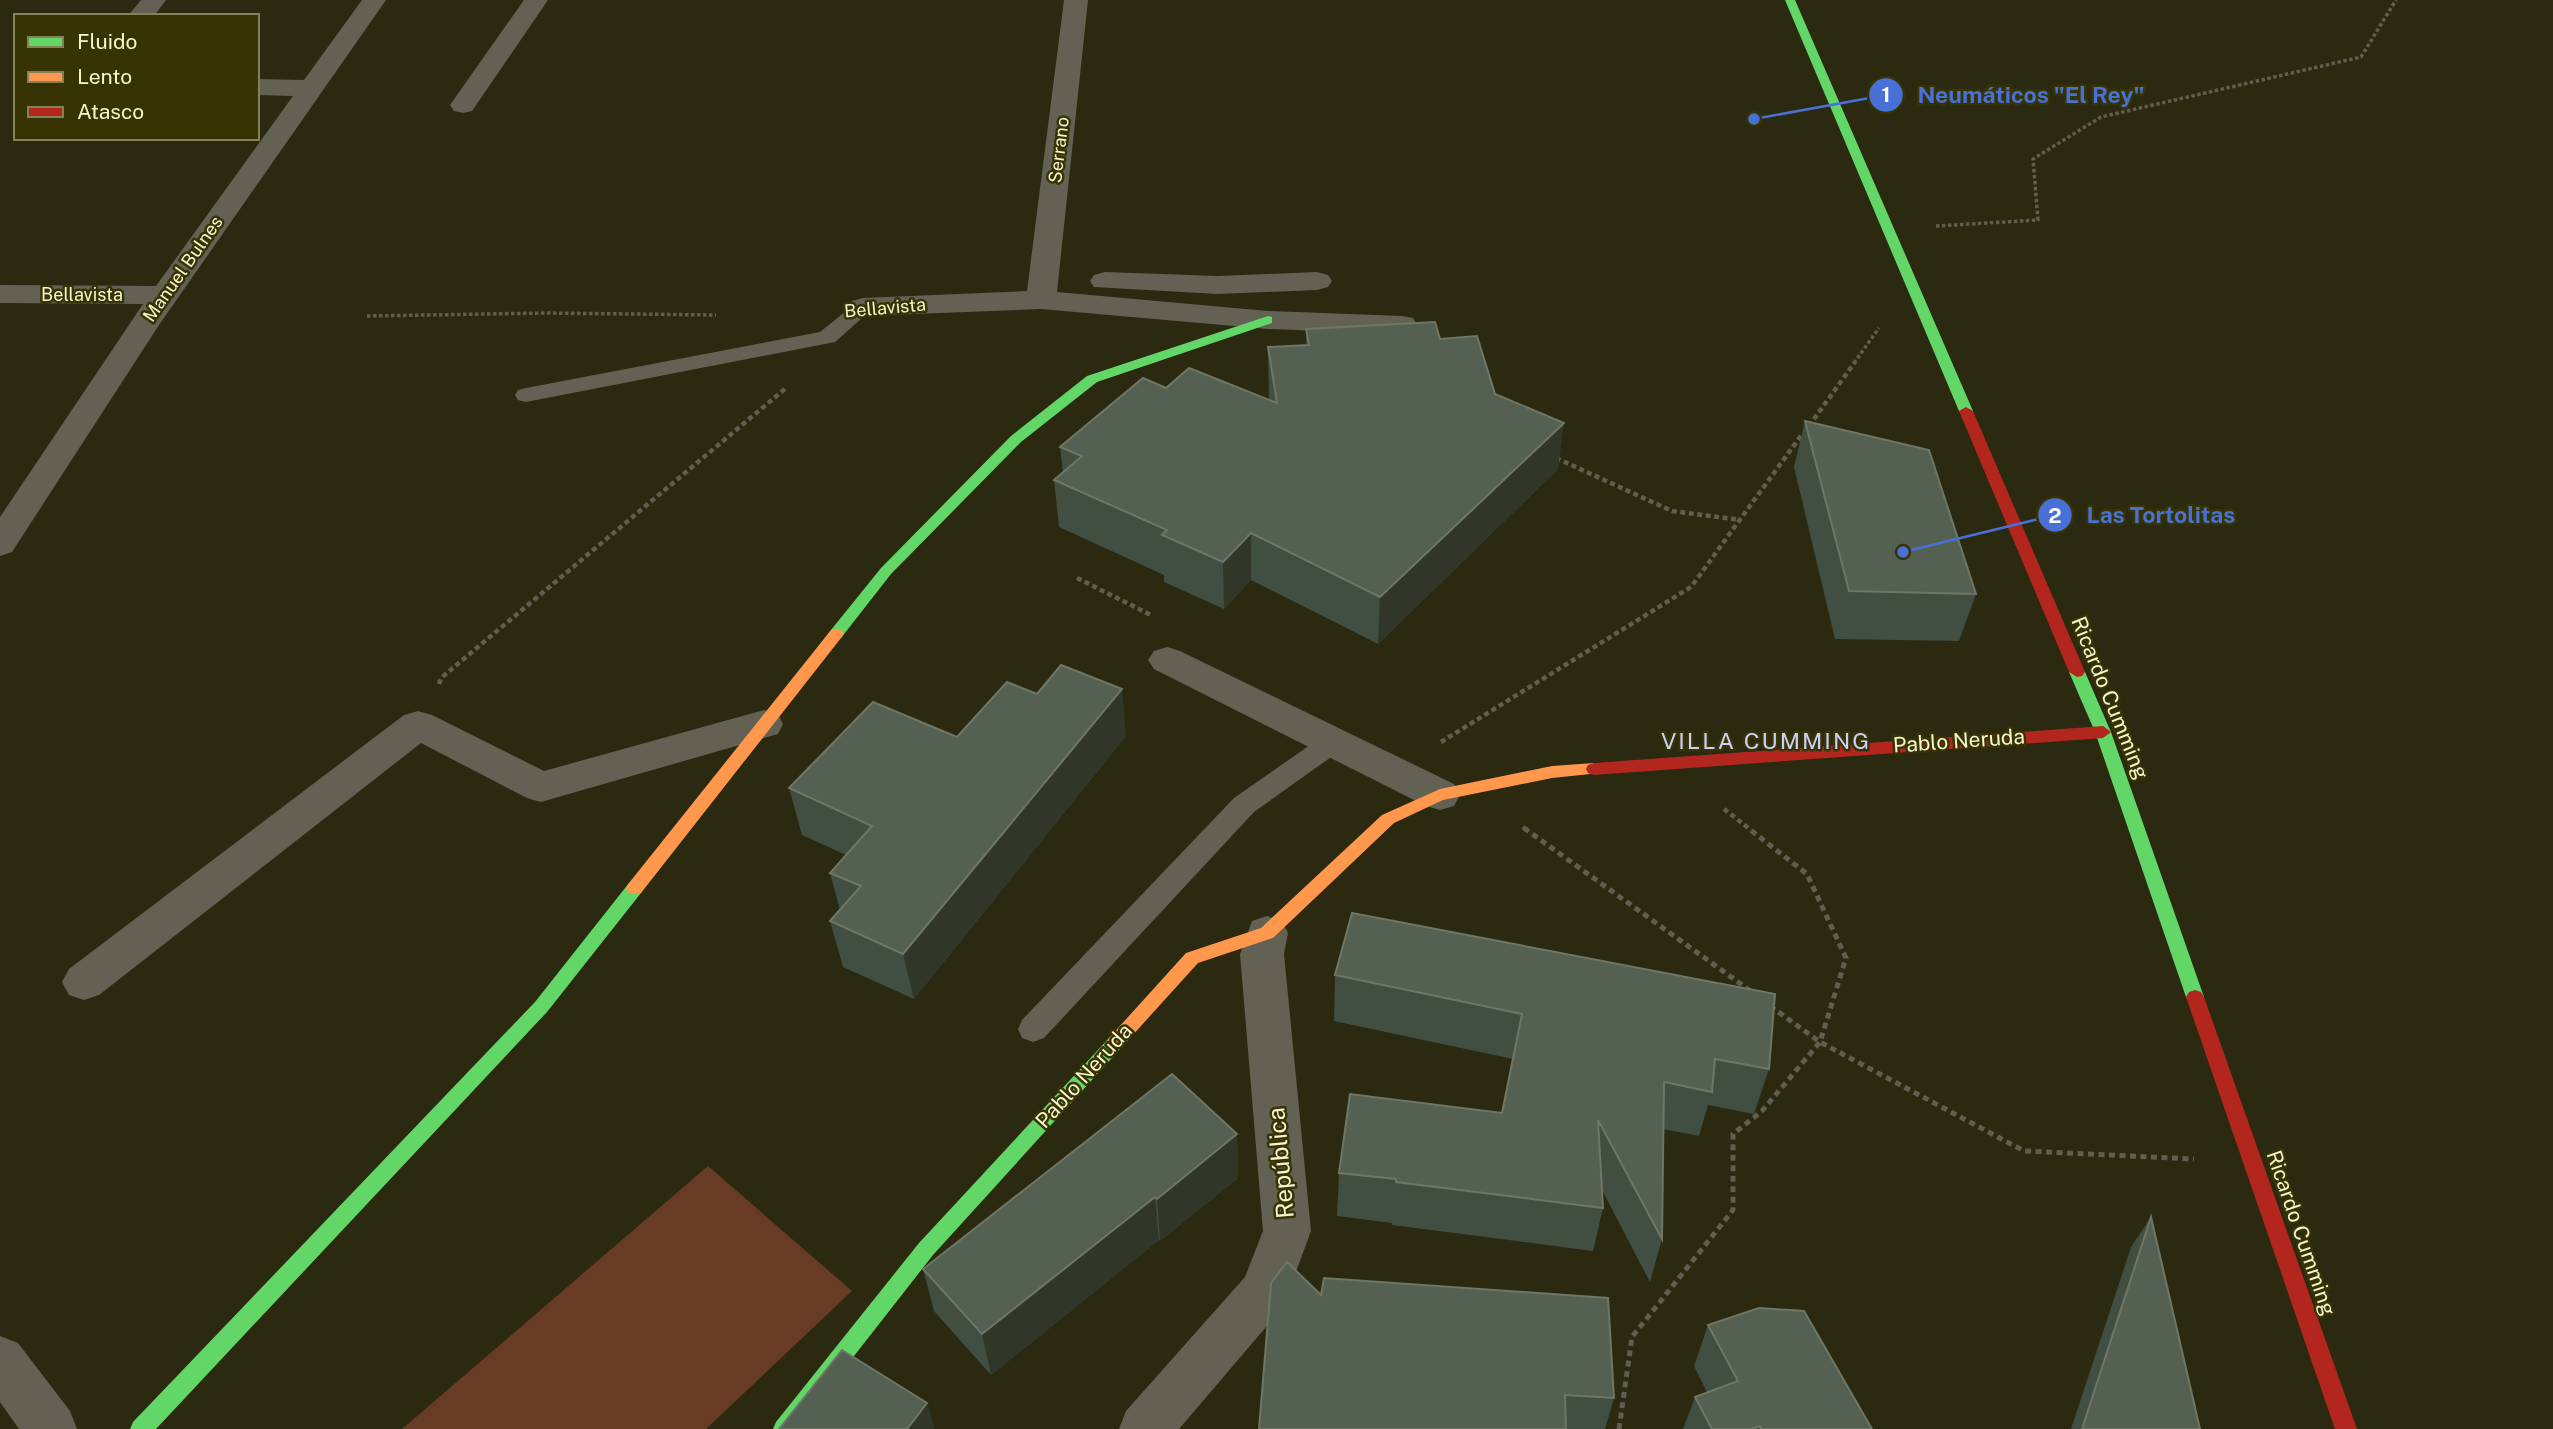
<svg xmlns="http://www.w3.org/2000/svg" width="2553" height="1429" font-family="'Public Sans',sans-serif">
	<rect width="100%" height="100%" fill="#2b2910"/>
	<path fill="#683c24" d="M708,1166L852,1291L706,1429H402Z"/>
	<g fill="none" stroke-linecap="round" stroke-linejoin="round">
		<path stroke="#605f4f" stroke-width="3.5" stroke-dasharray="3.5 2.5" stroke-linecap="butt" d="M1936,226L2038,220L2033,159L2101,117L2361,57L2396,0
			M367,316L545,313L716,315
			M1854,363L1879,328"/>
		<path stroke="#605f4f" stroke-width="4.5" stroke-dasharray="5 3.5" stroke-linecap="butt" d="M1809,426L1855,362
			M1556,458L1672,511L1741,520
			M1077,578L1151,615
			M439,684L441,678L786,388
			M1441,742L1691,587L1803,433
			M1724,809L1751,830
			M1523,827L1527,830"/>
		<path stroke="#605f4f" stroke-width="5" stroke-dasharray="6 4.5" stroke-linecap="butt" d="M1524,828L1752,992
			M1770,1006L1820,1042L2024,1151L2194,1159
			M1619,1429L1632,1337L1733,1210V1134L1762,1111L1820,1042L1846,958L1807,874L1748,828"/>
		<path fill="#626154" fill-rule="evenodd" d="M863,301L870,303L873,307L870,311L835,342L526,402L518,400L515,395L518,390L526,388L820,332L856,303Z
			M1332,733L1341,736L1345,743L1341,750L1254,812L1044,1038L1033,1042L1022,1038L1018,1029L1022,1020L1234,798L1323,736Z"/>
		<path fill="#626154" fill-rule="evenodd" d="M141,0H166L154,16H128Z
			M362,0H386L159,325L12,552L0,556V517L143,304L0,303V285L156,286L293,96L257,95V79L304,80Z
			M524,0H548L472,111L463,113L454,111L450,105Z
			M1064,0H1088L1057,292L1268,311L1402,316L1413,318L1417,325L1413,332L1402,334L1268,329L1041,309L863,316L852,313L848,307L852,301L863,298L1027,291Z
			M1105,272L1218,276L1317,272L1328,275L1332,281L1328,287L1317,290L1218,294L1094,287L1090,281L1094,275Z
			M1167,647L1180,651L1454,784L1460,795L1454,806L1440,810L1426,806L1154,669L1148,660L1154,651Z
			M764,710L778,714L783,724L778,734L541,802L527,798L421,743L99,995L84,1000L69,995L62,982L69,969L404,715L418,711L432,715L544,771Z
			M1267,916L1282,921L1288,933L1284,954L1311,1231L1283,1307L1179,1429H1119L1126,1411L1245,1277L1263,1231L1240,954L1252,921Z
			M0,1336L18,1343L70,1411L77,1429H19L0,1402Z"/>
		<path fill="#63d668" fill-rule="evenodd" d="M1785,0H1795L1973,411L1971,414L1966,415L1959,411Z
			M1268,316L1272,317V323L1097,382L1021,442L891,574L841,638H831L828,634L831,630L881,568L1011,436L1087,376Z
			M2077,667L2085,672L2111,732L2204,997L2201,1002L2195,1004L2189,1002L2186,997L2095,732L2069,672Z
			M635,881L641,883L644,888L641,893L547,1012L156,1429H130L133,1422L535,1002L629,883Z
			M1115,1035L1121,1038L1124,1043L1121,1048L933,1255L797,1429H773L776,1422L919,1243L1109,1038Z"/>
		<path fill="#ff974d" fill-rule="evenodd" d="M836,629L841,630L844,634L841,638L641,893H629L626,888L629,883L831,630Z
			M1594,763L1600,765L1602,769L1600,773L1552,778L1443,800L1394,823L1273,938L1198,963L1121,1048L1115,1051L1109,1048L1106,1043L1109,1038L1186,953L1261,928L1382,815L1440,789L1552,766Z"/>
		<path fill="#b3261e" fill-rule="evenodd" d="M1966,407L1973,411L2085,672L2082,676L2077,677L2069,672L1959,411Z
			M2103,726L2111,732L2103,738L1594,775L1588,773L1586,769L1588,765L1594,763Z
			M2195,990L2201,992L2204,997L2357,1429H2335L2186,997L2189,992Z"/>
	</g>
	<path fill="#414e42" d="M1306,329L1440,339L1495,394L1558,469L1378,644L1251,580L1224,609L1164,582V575L1059,527L1054,480L1063,473L1060,447L1166,388L1269,399L1268,347L1306,345Z
		M1805,421L1976,594L1959,641L1835,639L1794,467Z
		M1126,736L914,999L843,967L830,921L840,910L830,873L846,855L802,835L789,788Z
		M1352,913L1769,1069L1754,1114L1708,1105L1699,1136L1663,1129L1662,1239L1650,1282L1602,1190L1603,1208L1593,1251L1392,1225V1223L1337,1216L1339,1173L1502,1113L1513,1059L1334,1021L1335,975Z
		M1237,1134L1238,1178L1160,1241L1159,1240L991,1375L934,1311L923,1269Z
		M2151,1217L2200,1429H2071L2131,1247Z
		M1321,1295L1614,1398L1605,1429H1259Z
		M1708,1325L1872,1429H1683L1695,1397L1707,1392L1694,1366Z"/>
	<path fill="#303728" d="M1564,423L1558,469L1378,644L1380,597Z
		M1251,533V580L1224,609L1223,562Z
		M1122,689L1126,736L914,999L903,954Z
		M1237,1134L1238,1178L1160,1241L1157,1199Z
		M1155,1197L1159,1240L991,1375L982,1334Z
		M927,1403L935,1429H907Z"/>
	<path fill="#546052" stroke="#6e7765" stroke-width="2" d="M1435,322L1440,339L1477,336L1495,394L1564,423L1380,597L1251,533L1223,562L1162,535L1167,530L1054,480L1082,456L1060,447L1143,378L1166,388L1189,368L1277,403L1268,347L1309,345L1306,329Z
		M1805,421L1929,450L1976,594L1849,591Z
		M1061,665L1122,689L903,954L830,921L861,886L830,873L872,826L789,788L873,702L957,737L1007,682L1037,694Z
		M1352,913L1775,994L1769,1069L1715,1059L1712,1092L1664,1082L1662,1239L1598,1120L1603,1208L1396,1182V1179L1339,1173L1350,1094L1502,1113L1522,1014L1335,975Z
		M1172,1074L1237,1134L1157,1199L1155,1197L982,1334L923,1269Z
		M2151,1217L2200,1429H2082Z
		M1287,1262L1321,1295L1324,1278L1608,1298L1614,1398L1565,1395L1566,1429H1259L1271,1283Z
		M1759,1308L1804,1311L1872,1429H1761L1760,1426L1752,1429H1712L1695,1397L1738,1381L1708,1325Z
		M842,1350L927,1403L907,1429H779Z"/>
	<g text-anchor="middle" stroke-width="5" stroke-linejoin="round" paint-order="stroke">
		<g font-size="18" fill="#f7f6ce" stroke="#363305">
			<text transform="translate(1059 150) rotate(-83)" y="6">Serrano</text>
			<text transform="translate(183 269) rotate(-55)" y="6">Manuel Bulnes</text>
			<text x="82" y="301">Bellavista</text>
			<text transform="translate(885 308) rotate(-5)" y="6">Bellavista</text>
		</g>
		<g font-size="21" fill="#f7f6ce" stroke="#363305">
			<text transform="translate(2110 698) rotate(68)" y="7">Ricardo Cumming</text>
			<text transform="translate(1959 741) rotate(-4)" y="7">Pablo Neruda</text>
			<text transform="translate(1084 1076) rotate(-48)" y="7">Pablo Neruda</text>
			<text transform="translate(2301 1233) rotate(71)" y="7">Ricardo Cumming</text>
		</g>
		<g font-size="23" letter-spacing="2" fill="#cfcefa" stroke="#363305">
			<text x="1766" y="749">VILLA CUMMING</text>
		</g>
		<g font-size="24" fill="#f7f6ce" stroke="#363305">
			<text transform="translate(1281 1163) rotate(-95)" y="8">República</text>
		</g>
	</g>
	<path fill="none" stroke="#4970d6" stroke-width="2.5" d="M1754 119L1886 95M1903 552L2055 515"/>
	<g fill="#4970d6" stroke="#363305" stroke-width="2.5">
		<circle cx="1754" cy="119" r="7"/>
		<circle cx="1903" cy="552" r="7"/>
		<circle cx="1886" cy="95" r="18"/>
		<circle cx="2055" cy="515" r="18"/>
	</g>
	<g font-size="21" text-anchor="middle" font-weight="bold" fill="#fff">
		<text x="1886" y="102">1</text>
		<text x="2055" y="523">2</text>
	</g>
	<g font-size="23" text-anchor="middle" font-weight="bold" fill="#4970d6" stroke="#363305" stroke-width="5" stroke-linejoin="round" paint-order="stroke">
		<text x="2031" y="103">Neumáticos "El Rey"</text>
		<text x="2161" y="523">Las Tortolitas</text>
	</g>
	<rect x="14" y="14" width="245" height="126" fill="#363305" stroke="#838155" stroke-width="2"/>
	<rect x="28" y="37" width="35" height="10" fill="#63d668" stroke="#838155" stroke-width="2"/>
	<text x="77" y="49" font-size="21" fill="#f7f6ce">Fluido</text>
	<rect x="28" y="72" width="35" height="10" fill="#ff974d" stroke="#838155" stroke-width="2"/>
	<text x="77" y="84" font-size="21" fill="#f7f6ce">Lento</text>
	<rect x="28" y="107" width="35" height="10" fill="#b3261e" stroke="#838155" stroke-width="2"/>
	<text x="77" y="119" font-size="21" fill="#f7f6ce">Atasco</text>
</svg>
